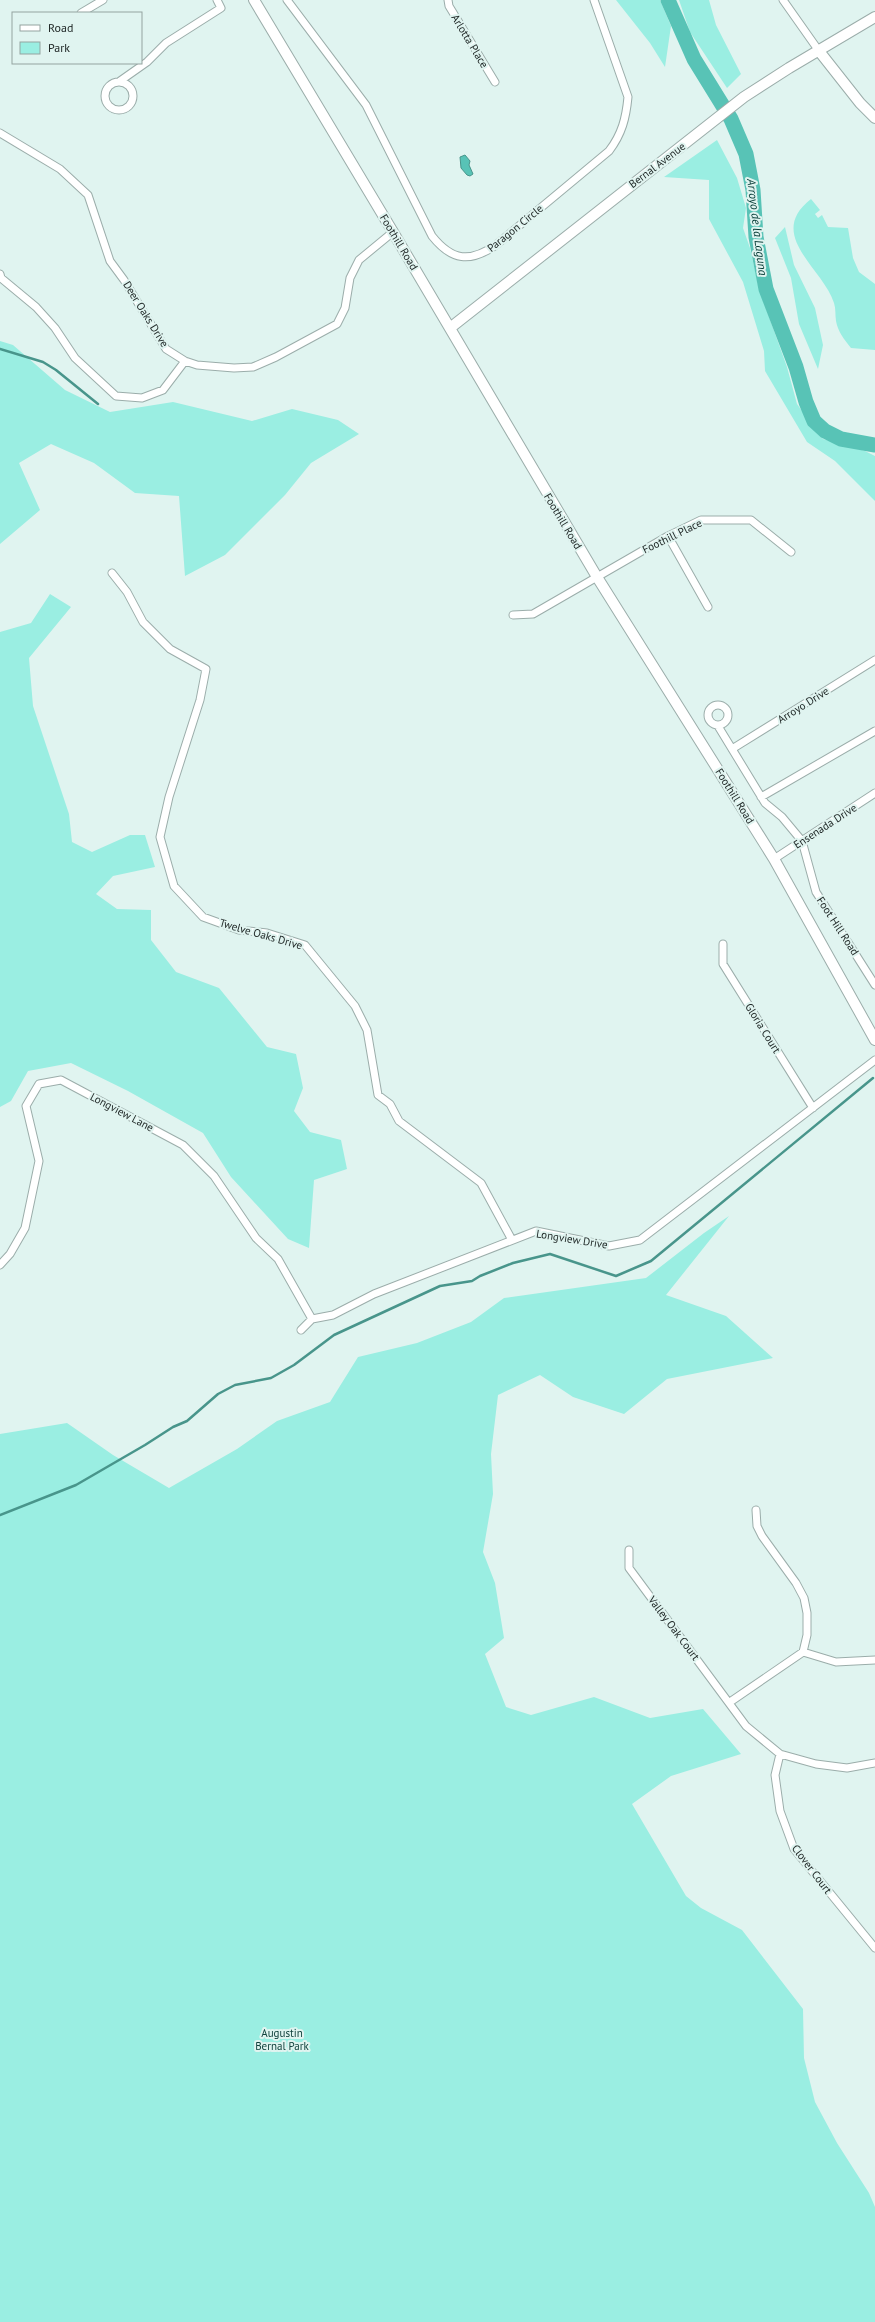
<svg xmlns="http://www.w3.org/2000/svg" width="875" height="2322" font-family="'PT Sans',sans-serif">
	<rect width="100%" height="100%" fill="#e0f4f0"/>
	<path fill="#9aeee2" d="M616,0H660L671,26L665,67L650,43Z
		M679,0H709L716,25L741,74L727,88L690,32Z
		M717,140L737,178L746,208L743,228L750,248L759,289L787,367L797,404L823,439L865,451L875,456V501L835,461L807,442L765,371L764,351L743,282L709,219V180L664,177Z
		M811,199L820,210L815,214L818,218L822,215L828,227L848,228L853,258L859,272L875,284V350L851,348C844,339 838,332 836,321C835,315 836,309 834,303C823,268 765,235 811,199Z
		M785,227L794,265L815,308L823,345L818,369L799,324L791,278L775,238Z
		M0,341L13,345L65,390L110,412L173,402L252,421L292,409L338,420L359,434L311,463L285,495L225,555L185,576L179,496L135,493L94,463L51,444L19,463L40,510L0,544Z
		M50,594L71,607L29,658L33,706L69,814L72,842L92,852L130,835H145L155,867L113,876L96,894L117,909L151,910V940L176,972L219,988L267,1047L296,1054L303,1088L294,1111L310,1132L341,1140L347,1169L314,1180L309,1248L288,1239L231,1177L203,1133L128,1091L71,1063L28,1071L11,1101L0,1107V632L31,623Z
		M729,1216L666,1295L726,1316L773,1358L667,1379L624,1414L573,1397L540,1375L498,1395L491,1454L493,1494L483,1552L495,1583L504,1638L485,1654L506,1707L531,1715L594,1697L650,1718L703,1709L741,1754L671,1776L632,1804L686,1896L701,1908L742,1930L803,2009L804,2058L815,2102L837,2143L869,2193L875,2207V2322H0V1434L67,1423L113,1455L169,1488L237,1449L277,1421L330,1402L358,1357L417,1343L471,1322L504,1298L646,1278L704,1233Z"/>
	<path fill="#58c3b6" stroke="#48958b" d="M465,155L470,161L469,165L473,174L470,176L467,175L461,168L460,157Z"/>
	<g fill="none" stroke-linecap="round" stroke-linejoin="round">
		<path stroke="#48958b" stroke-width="2.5" d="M0,349L43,362L56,370L98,404
			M0,1515L76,1485L145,1445L173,1427L187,1421L218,1394L235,1385L271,1378L294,1365L334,1335L440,1286L472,1281L480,1276L513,1263L550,1254L616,1276L651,1261L873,1078"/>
		<path stroke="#58c3b6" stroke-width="15" d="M668,0L694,59L731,119L746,154L753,190L756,237L766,289L796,367L806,402L814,421L825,431L841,439L875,445"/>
		<defs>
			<path id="street" d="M287,0L366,105L432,236C452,261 470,263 496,245L609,151C622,134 626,118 628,97L594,0
				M448,0L449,6L495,82
				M783,0L819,51
				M81,13L103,0
				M120,81L147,62L166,43L221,8L217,0
				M105 96a14 14 0 1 1 28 0a14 14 0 1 1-28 0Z
				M0,133L60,169L88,195L110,261L124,280L166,349L185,361L197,365L234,368L253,367L276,357L337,324L345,308L350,278L359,260L393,232
				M0,274L1,278L36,307L55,328L75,358L116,396L142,398L163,390L185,361
				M668,536L708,607
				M112,573L127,592L143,622L170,649L206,669L200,700L169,797L160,837L174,886L203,917L239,930L267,933L305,945L355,1006L367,1030L378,1095L390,1104L399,1121L481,1183L512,1240
				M513,615L533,614L668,536L701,520H751L791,552
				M708 715a10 10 0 1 1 20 0a10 10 0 1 1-20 0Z
				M718,726L765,803L782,817L802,841L816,892L875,985
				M732,749L875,660
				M761,797L875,731
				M774,859L875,793
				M723,944V964L813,1108
				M0,1265L10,1254L25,1228L39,1161L26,1106L39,1084L61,1080L183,1145L214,1176L256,1238L278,1259L312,1319
				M301,1330L312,1319L333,1315L374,1294L536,1231L609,1246L640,1240L875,1060
				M629,1550V1568L746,1726L780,1754L816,1764L847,1768L875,1763
				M803,1652L836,1662L875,1660
				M730,1702L803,1652L807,1635V1613L804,1598L796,1583L762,1536L757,1526L756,1510
				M780,1754L775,1775L780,1811L794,1849L875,1948"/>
			<path id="secondary" d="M254,0L393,232L597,577L774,859L875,1040
				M819,51L860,103L875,118
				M450,328L744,97L789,68L875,17"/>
		</defs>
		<use href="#street" stroke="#9badaa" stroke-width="9"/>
		<use href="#secondary" stroke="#9badaa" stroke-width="12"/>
		<use href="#street" stroke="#fff" stroke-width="7"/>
		<use href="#secondary" stroke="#fff" stroke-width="10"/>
	</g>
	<g text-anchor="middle" stroke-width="4" stroke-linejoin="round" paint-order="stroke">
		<g font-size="11" fill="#212928" stroke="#e0f4f0">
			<text transform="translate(470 41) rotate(59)" y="4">Arlotta Place</text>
			<text transform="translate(657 165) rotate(-37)" y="4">Bernal Avenue</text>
			<text transform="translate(515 228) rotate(-39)" y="4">Paragon Circle</text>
			<text transform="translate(399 242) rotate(59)" y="4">Foothill Road</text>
			<text transform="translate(146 314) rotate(58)" y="4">Deer Oaks Drive</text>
			<text transform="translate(563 521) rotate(59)" y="4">Foothill Road</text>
			<text transform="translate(672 536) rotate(-26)" y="4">Foothill Place</text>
			<text transform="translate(803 705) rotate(-32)" y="4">Arroyo Drive</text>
			<text transform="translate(735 796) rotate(58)" y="4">Foothill Road</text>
			<text transform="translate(825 826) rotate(-33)" y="4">Ensenada Drive</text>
			<text transform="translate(838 926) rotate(57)" y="4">Foot Hill Road</text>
			<text transform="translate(261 934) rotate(16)" y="4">Twelve Oaks Drive</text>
			<text transform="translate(763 1028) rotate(58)" y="4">Gloria Court</text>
			<text transform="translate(122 1112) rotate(28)" y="4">Longview Lane</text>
			<text transform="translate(572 1239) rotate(9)" y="4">Longview Drive</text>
			<text transform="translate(674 1628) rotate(53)" y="4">Valley Oak Court</text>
			<text transform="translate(812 1869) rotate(53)" y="4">Clover Court</text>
		</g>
		<g font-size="11" fill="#11423d" stroke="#e0f4f0">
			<text x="282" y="2037">Augustin<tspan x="282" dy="13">Bernal Park</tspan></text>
		</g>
		<g font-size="12" font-style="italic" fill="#033833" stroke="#e0f4f0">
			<text transform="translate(757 227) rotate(83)" y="4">Arroyo de la Laguna</text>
		</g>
	</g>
	<rect x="12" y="12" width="130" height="52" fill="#e0f4f0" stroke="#94a3a0"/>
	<rect x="20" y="25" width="20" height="6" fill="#ffffff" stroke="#94a3a0"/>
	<text x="48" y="32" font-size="12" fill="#212928">Road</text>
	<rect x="20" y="42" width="20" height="12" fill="#9aeee2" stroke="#94a3a0"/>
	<text x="48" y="52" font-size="12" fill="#212928">Park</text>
</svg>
